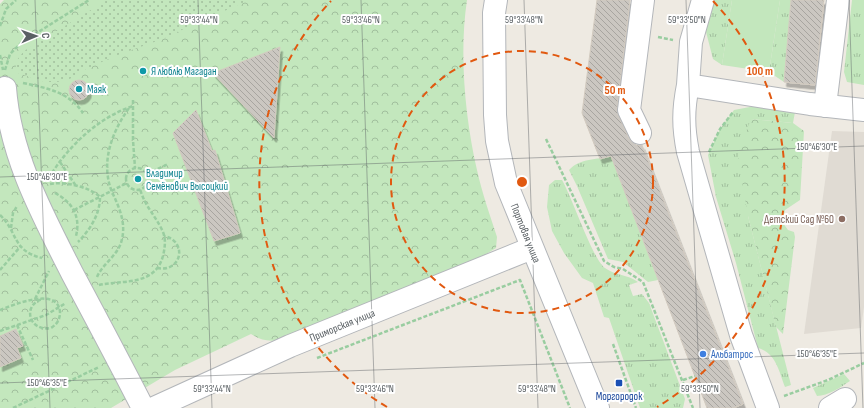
<svg xmlns="http://www.w3.org/2000/svg" width="864" height="408" font-family="'Sofia Sans Condensed',sans-serif">
	<defs>
		<pattern id="grass-tufts" width="24" height="20" patternUnits="userSpaceOnUse"><rect width="24" height="20" fill="#c3e7bd"/><path d="M3 7l-1-3M5 7V3M7 7l1-3M15 17l-1-3M17 17v-4M19 17l1-3" fill="none" stroke="#a1bf9d"/></pattern>
		<pattern id="park-crowns" width="20" height="18" patternUnits="userSpaceOnUse"><rect width="20" height="18" fill="#c3e7bd"/><path d="M2 6a3 3 0 1 1 6 0M12 15a3 3 0 1 1 6 0" fill="none" stroke="#a1bf9d"/></pattern>
		<pattern id="garden-dots" width="8" height="8" patternUnits="userSpaceOnUse"><rect width="8" height="8" fill="#c3e7bd"/><path d="M2 2h.1M6 6h.1" fill="none" stroke="#a1bf9d" stroke-width="1.8" stroke-linecap="round"/></pattern>
		<pattern id="building-back-hatch" width="6" height="6" patternUnits="userSpaceOnUse"><rect width="6" height="6" fill="#cbc7c1"/><path d="M-1 5l2 2M0 0l6 6M5-1l2 2" fill="none" stroke="#a8a5a0"/></pattern>
		<filter id="shadow"><feDropShadow dx="2.5" dy="4.5" stdDeviation="0" flood-color="#0004"/></filter>
	</defs>
	<rect width="100%" height="100%" fill="#eeeae2"/>
	<path fill="#e0dbd3" d="M832,131L864,132V307L861,328L804,334Z"/>
	<path fill="url(#grass-tufts)" d="M710,0H732L722,65L713,59L705,28Z
		M780,0H791L784,82L769,72Z
		M852,0H864V85L847,82L844,72Z
		M755,106L795,112L793,123L751,119L748,216L791,385L785,387C779,371 776,353 758,348L736,263L716,197L708,155L720,129L734,110Z
		M611,156L658,280L648,282L623,262L608,259L577,186L569,170C580,158 597,160 611,156Z
		M555,180H562C572,197 593,260 605,268C616,276 627,274 638,282L629,285L633,296L642,294L649,303L685,399L683,408H640L609,318L604,317L593,283L582,278L564,253L552,231L547,207L549,185Z
		M844,374L850,381C841,387 828,396 817,396L813,388Z"/>
	<path fill="url(#park-crowns)" d="M4,0H467C459,53 465,118 477,170C482,193 490,215 497,237L496,248L478,259L279,340C268,342 260,340 251,334L175,370L111,408H0V4Z
		M751,119L793,123L804,131L800,200L785,210L783,223L788,230L794,232L795,237L783,334L776,327L748,216L738,159V152Z"/>
	<path fill="url(#garden-dots)" d="M107,0H249L157,41L115,56L84,70L68,80L57,82H45L15,72L17,60L24,51Z"/>
	<path fill="#c3e7bd" d="M732,0H780L769,72L722,65Z"/>
	<path fill="url(#building-back-hatch)" stroke="#d3cbc0" filter="url(#shadow)" d="M597,0H630L617,108L618,115L629,139L636,145H642L743,404L733,408H707L611,156L600,159L582,113Z
		M791,0H824L815,85L784,82Z
		M280,47L274,138L213,73Z
		M69 90a10 10 0 1 1 20 0a10 10 0 1 1-20 0Z
		M196,110L212,151L215,150L240,233L214,241L173,133Z
		M16,329L23,346L17,348L21,358L0,367V336Z"/>
	<g fill="none" stroke-linecap="round" stroke-linejoin="round">
		<defs>
			<path id="minor" d="M496,0L494,13L495,115L497,141L506,183L598,408
				M688,85L691,42L703,0
				M5,88C10,155 42,214 72,273C96,318 120,363 143,408
				M825,106L838,0
				M640,133L629,110L643,0
				M154,408L290,346L532,248
				M768,408L741,335L688,152C683,127 683,110 688,85L810,104L864,110
				M830,408L845,399"/>
		</defs>
		<use href="#minor" stroke="#b3b6ba" stroke-width="24"/>
		<path stroke="#99cda0" stroke-width="2.5" stroke-dasharray="4 2" stroke-linecap="butt" d="M0,26L6,9L16,0
			M658,37L673,40
			M0,55L3,70
			M5,70L10,54L21,43L89,0
			M23,83C47,88 69,92 83,113
			M133,100V140L135,168
			M546,139L604,261L614,267L623,269L643,282L693,408
			M709,152L720,129L733,112
			M60,162L76,186
			M126 179a11 11 0 1 1 22 0a11 11 0 1 1-22 0Z
			M147,174L168,164
			M49,178C67,147 99,117 133,106
			M50,184C64,181 90,187 100,197C100,214 90,230 78,242
			M55,193C72,202 81,216 76,236
			M74,210L127,183
			M0,215C18,232 12,251 42,258
			M11,228L13,213L17,206
			M157,268C182,273 188,241 164,236
			M0,270L20,247
			M97,277C103,263 119,255 122,239C126,222 119,207 112,192C100,162 112,132 129,108
			M99,285C123,280 155,286 163,256C165,247 166,240 163,232C156,216 145,207 140,189
			M35,299L49,271
			M0,310C13,305 58,286 60,312C60,320 57,324 51,328C28,332 22,304 43,299
			M17,325L33,360
			M0,331L46,315L66,303
			M613,344L636,408
			M317,358L520,280L570,408
			M683,380L695,376
			M784,396L828,380L864,363
			M13,408L99,367"/>
		<use href="#minor" stroke="#fff" stroke-width="22"/>
	</g>
	<path fill="none" stroke="#5a6064" stroke-width="1" stroke-opacity="0.45" d="M35,0L50,408M198,0L212,408M361,0L375,408M524,0L538,408M686,0L700,408M849,0L863,408M0,177L864,146M0,383L864,353"/>
	<g fill="none" stroke="#e15910" stroke-width="2" stroke-dasharray="7 5">
		<circle cx="522" cy="182" r="131"/>
		<path d="M387 407A263 263 0 0 1 331 1M713 1A263 263 0 0 1 657 407"/>
	</g>
	<g fill="#0f9aa8" stroke="#fff" stroke-width="1.5">
		<circle cx="143" cy="71" r="4"/>
		<circle cx="79" cy="89" r="4"/>
		<circle cx="138" cy="179" r="4"/>
	</g>
	<circle fill="#8d6e63" stroke="#fff" stroke-width="1.5" cx="842" cy="219" r="4"/>
	<circle fill="#3f7fe0" stroke="#fff" stroke-width="1.5" cx="703" cy="354" r="4"/>
	<rect fill="#1a4fb4" stroke="#fff" stroke-width="1.5" x="615" y="379" width="8" height="8" rx="2"/>
	<g text-anchor="middle" stroke-width="4" stroke-linejoin="round" paint-order="stroke">
		<g font-size="11" fill="#0d838f" stroke="#fff" text-anchor="start">
			<text x="151" y="75">Я люблю Магадан</text>
			<text x="87" y="93">Маяк</text>
			<text x="146" y="177">Владимир<tspan x="146" dy="13">Семёнович Высоцкий</tspan></text>
		</g>
		<g font-size="11" fill="#785e54" stroke="#fff" text-anchor="end">
			<text x="834" y="223">Детский Сад №60</text>
		</g>
		<g font-size="11" fill="#5a6064" stroke="#fff">
			<text transform="translate(526 233) rotate(68)" y="4">Портовая улица</text>
			<text transform="translate(342 325) rotate(-22)" y="4">Приморская улица</text>
		</g>
		<g font-size="11" fill="#366cbe" stroke="#fff" text-anchor="start">
			<text x="711" y="358">Альбатрос</text>
		</g>
		<g font-size="11" fill="#164399" stroke="#fff">
			<text x="619" y="400">Моргородок</text>
		</g>
	</g>
	<g font-size="10" text-anchor="middle" fill="#5a6064" stroke="#fff" stroke-width="4" stroke-linejoin="round" paint-order="stroke">
		<text x="199" y="23">59°33'44"N</text>
		<text x="361" y="23">59°33'46"N</text>
		<text x="524" y="23">59°33'48"N</text>
		<text x="687" y="23">59°33'50"N</text>
		<text x="817" y="150">150°46'30"E</text>
		<text x="47" y="180">150°46'30"E</text>
		<text x="817" y="357">150°46'35"E</text>
		<text x="47" y="386">150°46'35"E</text>
		<text x="212" y="392">59°33'44"N</text>
		<text x="375" y="392">59°33'46"N</text>
		<text x="537" y="392">59°33'48"N</text>
		<text x="700" y="392">59°33'50"N</text>
	</g>
	<circle cx="522" cy="182" r="6" fill="#e15910" stroke="#fff" stroke-width="2"/>
	<g font-size="12" text-anchor="middle" font-weight="bold" fill="#e15910" stroke="#fff" stroke-width="4" stroke-linejoin="round" paint-order="stroke">
		<text x="760" y="75">100 m</text>
		<text x="615" y="94">50 m</text>
	</g>
	<g transform="translate(36 36) rotate(88)" stroke="#ffffff" stroke-width="3" paint-order="stroke">
	<path d="M0-3L7 15L0 10L-7 15Z" fill="#5a6064"/>
	<text y="-6" font-size="11" font-weight="bold" text-anchor="middle" fill="#5a6064">С</text>
	</g>
</svg>
